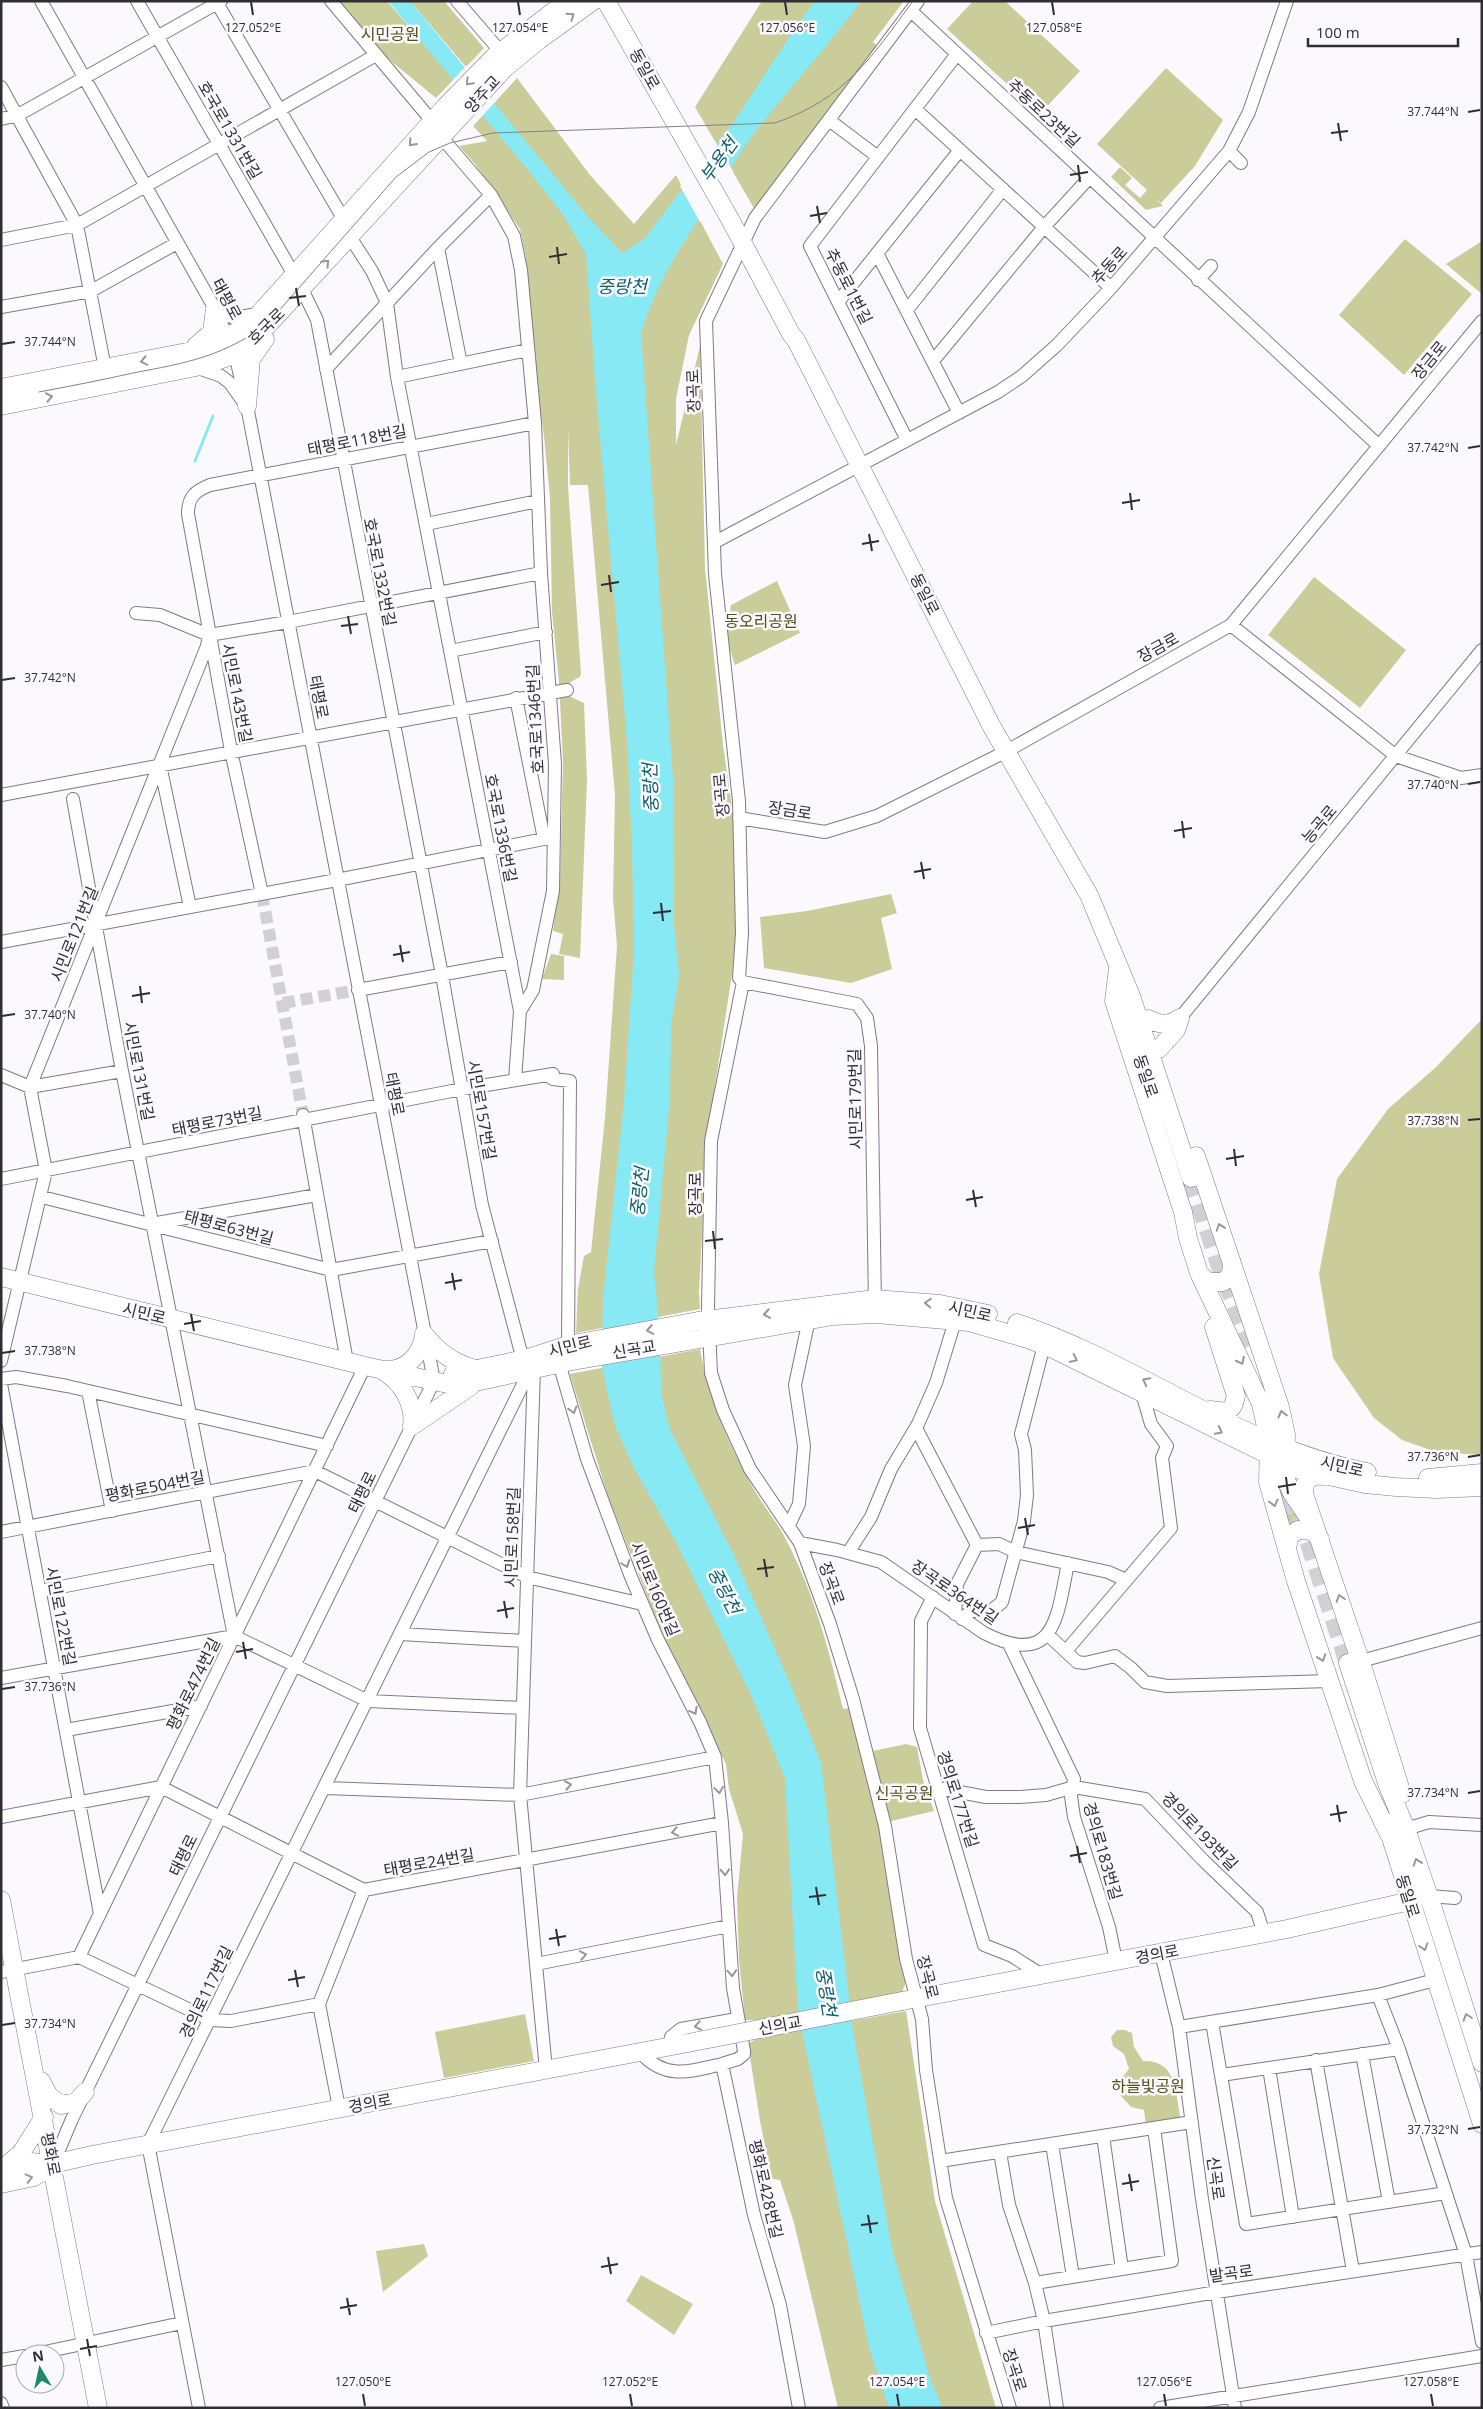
<svg xmlns="http://www.w3.org/2000/svg" width="1483" height="2409" font-family="'Open Sans','Noto Sans KR',sans-serif">
	<rect width="100%" height="100%" fill="#fcf9fe"/>
	<path fill="#cacd99" d="M340,1H387L454,79L436,98L380,52Z
		M410,1H444L484,48L466,67Z
		M762,1H904L873,42L884,51L758,215L695,107Z
		M973,1H1005L1080,71L1040,114L947,29Z
		M1166,68L1223,120L1195,166L1161,203L1155,198L1163,206L1146,210L1111,177L1120,167L1132,178L1125,185L1140,198L1147,190L1097,144Z
		M517,78L590,175L634,224L676,175L723,264L689,335L676,399V445L700,346L705,568L723,745L734,821L733,845L738,935L707,1138L699,1292L700,1309L576,1333L578,1289L584,1256L591,1252L605,1118L617,946L613,898L615,795L588,485H570L568,428V486L581,673L580,677C570,682 566,683 567,695L584,703L587,780L580,958L559,954L563,934L553,931L560,881L563,762L559,682L552,612L550,498L544,436L533,359L526,258L520,229L475,164L459,146L487,141L473,126Z
		M1405,239L1472,294L1404,375L1339,315Z
		M1482,241V294L1446,264Z
		M1314,577L1406,650L1360,708L1268,635Z
		M777,581L800,633L735,665L726,638L731,605Z
		M891,894L897,913L881,918L892,969L851,983L764,968L760,917L807,911Z
		M551,954L564,956V980L542,979Z
		M1482,1019V1455L1436,1452L1402,1440L1374,1418L1333,1358L1319,1274L1337,1179L1388,1109L1435,1068Z
		M700,1349C709,1402 731,1450 758,1496C766,1509 776,1521 783,1534C813,1589 829,1649 843,1709L850,1708L878,1813L907,1980L902,1992L760,2020H745L739,1959L737,1898L743,1834L729,1789L726,1764L660,1629L608,1496L570,1374Z
		M1279,1487H1281L1307,1523L1287,1530Z
		M906,1744L917,1747L923,1780L934,1811L887,1822L873,1751Z
		M906,2011L935,2201L996,2408H838L794,2223L780,2180L772,2179L760,2121L748,2044L757,2038Z
		M525,2014L534,2061L444,2078L435,2032Z
		M1117,2030H1125L1132,2033L1134,2047L1143,2061C1178,2060 1175,2093 1181,2121L1146,2126L1144,2110L1131,2107L1120,2095L1119,2081L1129,2069L1124,2054L1113,2046L1111,2037Z
		M424,2244L428,2256L383,2292L376,2251Z
		M641,2275L693,2304L674,2335L626,2301Z"/>
	<path fill="#86e9f4" d="M388,1H410L589,218L622,253L645,238L735,120L794,30L815,1H861C827,47 790,88 755,132C735,159 718,190 699,219C674,257 654,289 641,334L673,779L674,926L679,975L671,1023L670,1098L654,1270L660,1336L661,1393L669,1427L734,1555L794,1693L821,1763L853,2031L892,2249L931,2381L943,2408H889L870,2351L798,2012L785,1778L753,1699L676,1542L634,1468L615,1426L602,1367L603,1299L624,1101L634,951L632,846L627,741L596,392L586,254L562,213L528,170Z"/>
	<path fill="#fcf9fe" d="M467,65L496,101L482,116L452,81Z
		M715,141L733,171L700,222L680,186Z"/>
	<g fill="none" stroke-linecap="round" stroke-linejoin="round">
		<path stroke="#86e9f4" stroke-width="3" d="M195,461L213,416"/>
		<path stroke="#d3d0d5" stroke-width="12" stroke-dasharray="12 6" stroke-linecap="butt" d="M262,894L303,1115
			M283,1003L358,990"/>
		<path stroke="#d3d0d5" stroke-width="18" stroke-dasharray="18 9" stroke-linecap="butt" d="M1191,1178L1222,1273L1252,1345
			M1277,1471L1295,1538
			M1300,1516L1348,1663"/>
		<defs>
			<path id="street" d="M41,1L215,309L235,354L247,406L434,1381L72,2119L53,2164
				M137,1L294,275
				M331,1L432,121
				M457,1L500,51
				M918,1L755,218L706,321L715,574L739,801L742,933L739,978L743,982L711,1141L708,1308L711,1373L723,1410L750,1469L800,1543L830,1624L853,1699L885,1826L906,1959L922,2019L926,2070L946,2198L1010,2408
				M217,3L344,220
				M911,11L1379,446
				M1,87L77,225L105,368
				M915,109L1111,288
				M1,119L18,115L221,1
				M829,120L878,157
				M442,138L491,195L514,236L521,270L535,423L541,573L555,764L553,891L533,990L520,1011L515,1080
				M1229,151L1241,163
				M350,237L372,271L387,303L397,377L520,1011
				M1,240L77,225L376,55
				M438,248L461,364
				M877,253L959,413
				M1198,280L1211,266
				M302,289L317,320L442,975L482,1205L520,1349L525,1359
				M838,302L960,150
				M1,307L91,291L177,243
				M215,309L234,318L257,314
				M907,310L1003,189
				M933,361L1044,227L1089,178
				M195,367L221,376L230,383L242,400
				M326,369L438,248L491,195
				M397,377L528,350
				M907,440L810,246L957,54
				M426,524L538,501
				M715,542L998,392L1022,376L1057,345L1111,288L1229,151L1249,112L1287,1
				M136,613L160,615L209,635L288,622L541,573
				M1231,625L1396,756L1461,778L1482,775
				M450,651L546,632
				M516,698L544,839
				M160,765L190,907
				M1,795L567,690
				M73,799L122,1071L234,1636
				M739,818L825,832L877,816L1005,752L1231,625L1482,321
				M262,894L231,751L188,514C188,497 195,491 210,485L535,423
				M1,942L337,880L554,837
				M743,982L857,1004L867,1018L871,1046L875,1306
				M358,990L511,962
				M1180,1018L1482,650
				M1,1075L30,1087L122,1071
				M547,1075L553,1079L570,1081L568,1345
				M303,1115L347,1362
				M1,1179L462,1089L553,1074
				M42,1197L331,1270L492,1241
				M157,1223L317,1195
				M1,1361L46,1171L30,1087L207,646L209,635
				M559,1363L587,1459L631,1577L658,1640L700,1722L715,1757L722,1823L733,1988L744,2051V2054L738,2059L722,2064
				M534,1369L520,1795L546,2070
				M1,1379L16,1377L67,1386L327,1446
				M1,1384L100,1914
				M88,1391L112,1511
				M916,1428L977,1545L957,1584L955,1614
				M789,1525L799,1504L804,1446L795,1385L809,1319
				M1,1532L315,1471L527,1577L642,1604
				M800,1543L837,1550L881,1562L984,1633C1055,1669 1057,1618 1068,1563
				M977,1545L999,1544L1016,1552L1108,1572L1126,1580
				M848,1553L871,1517L891,1469L918,1424L936,1383L955,1321
				M40,1591L219,1556
				M933,1597L921,1621L920,1728L984,1945L1012,1956L1042,1975
				M962,1619L971,1611H991L1002,1602L1024,1521L1027,1495L1025,1450L1021,1434L1044,1345
				M400,1634L525,1641
				M1047,1634L1077,1662L1085,1663L1115,1656L1131,1668L1145,1682L1167,1686L1330,1681
				M234,1636L368,1701L523,1708
				M1009,1644L1074,1779L1071,1796L1074,1817L1109,1927L1116,1961
				M1066,1651L1171,1528L1162,1458L1167,1446L1151,1424L1142,1393
				M1361,1661L1482,1628
				M1,1678L234,1636
				M66,1730L201,1706
				M325,1788L520,1795L715,1757
				M938,1788L986,1797H1020L1046,1795L1074,1787L1145,1799L1203,1860L1257,1912L1264,1934
				M1,1817L161,1787L364,1890L722,1823
				M1406,1829L1429,1822L1482,1825
				M1422,1898L1428,1896L1455,1898
				M1161,1953L1179,2027L1202,2199L1235,2408
				M79,1957L365,1366
				M79,1957L211,2020L231,2021L319,2004
				M536,1964L729,1926
				M1,1972L79,1957
				M1378,1995L1399,2049L1466,2255L1482,2342
				M1212,2022L1246,2224L1446,2193
				M1179,2027L1378,1995L1435,1980
				M669,2046L671,2037L681,2029L737,2019
				M640,2052C665,2080 688,2072 722,2064L754,2215L780,2305L799,2408
				M1362,2054L1389,2202
				M1316,2060L1353,2271
				M1269,2068L1293,2217
				M1221,2075L1399,2049
				M339,2108L319,2004L364,1890
				M1103,2136L1122,2269
				M1052,2144L1073,2277
				M1000,2152L1009,2205L1035,2283L1044,2321L1057,2408
				M940,2161L1192,2122
				M1035,2283L1172,2261L1154,2128
				M986,2333L1044,2321L1217,2292L1482,2252
				M35,2354L182,2323
				M1,2360L25,2356
				M1,2403L3,2408
				M199,2408L148,2144L530,1370
				M1160,2408L1482,2356"/>
			<path id="secondary" d="M606,1L731,221L791,334L796,340L992,727L1089,895L1131,996L1191,1178
				M196,346L212,332L215,309
				M1,388L192,351C217,343 240,333 259,314L445,107L494,57L567,1
				M1,406L206,365L235,354L255,339L505,68L539,40L593,1
				M247,406L251,359L265,339
				M1118,968L1114,1001L1183,1212L1188,1238L1199,1273L1261,1404L1269,1440L1268,1482L1296,1581L1363,1781L1389,1834
				M1148,1019C1161,1025 1168,1026 1180,1018
				M1159,1049L1176,1030L1180,1018
				M1196,1156L1280,1407L1286,1435L1284,1476L1292,1493L1315,1527
				M1199,1273L1207,1282H1223L1231,1275L1232,1263
				M1,1277L365,1366L457,1386L567,1362L833,1316L876,1314L969,1322L1028,1339L1055,1350L1297,1469L1365,1484L1396,1487L1436,1489L1482,1487
				M1017,1323C1138,1363 1241,1448 1367,1472
				M424,1334C437,1351 454,1364 476,1369
				M387,1370C408,1370 422,1353 424,1334
				M383,1371C402,1382 415,1404 412,1426
				M453,1374L525,1359L568,1345L698,1321L875,1299L940,1304L988,1314
				M1210,1410L1227,1412L1233,1406L1236,1396L1214,1327
				M412,1426L471,1386
				M1324,1476C1309,1474 1302,1482 1305,1497L1364,1672L1402,1794
				M1428,1478L1482,1473
				M1287,1550L1289,1537L1298,1530L1312,1531L1320,1539
				M1348,1663L1388,1786L1406,1829L1433,1909L1482,2063
				M1386,1822L1482,2124
				M1,1900L98,2408
				M902,2001L1287,1929L1410,1901
				M41,2081L49,2096L61,2105L76,2102L85,2092
				M6,2166L21,2153L44,2117
				M1,2167L31,2162L53,2164L92,2155L688,2043
				M1,2184L34,2177L53,2164"/>
		</defs>
		<use href="#street" stroke="#817984" stroke-width="14"/>
		<use href="#secondary" stroke="#817984" stroke-width="19"/>
		<use href="#street" stroke="#fff" stroke-width="12"/>
		<use href="#secondary" stroke="#fff" stroke-width="18"/>
		<path stroke="#858287" stroke-width="1" d="M39,392C71,386 102,380 133,373C186,363 227,356 270,321L396,177L429,152L450,143L493,133L775,123C845,99 871,58 913,1"/>
		<defs>
			<path id="secondary-bridge" d="M688,2043L902,2001"/>
		</defs>
		<use href="#secondary-bridge" stroke="#817984" stroke-width="19" stroke-linecap="butt"/>
		<use href="#secondary-bridge" stroke="#fff" stroke-width="18"/>
	</g>
	<defs><path id="oneway-chevron" d="M-2-3.5L2.5 0L-2 3.5" fill="none" stroke-width="1.6" stroke-linecap="round" stroke-linejoin="round" transform="scale(1.25)"/></defs>
	<g stroke="#989699">
		<use href="#oneway-chevron" transform="translate(571 16) rotate(-35)"/>
		<use href="#oneway-chevron" transform="translate(469 82) rotate(134)"/>
		<use href="#oneway-chevron" transform="translate(412 143) rotate(132)"/>
		<use href="#oneway-chevron" transform="translate(326 263) rotate(-47)"/>
		<use href="#oneway-chevron" transform="translate(144 361) rotate(169)"/>
		<use href="#oneway-chevron" transform="translate(49 397) rotate(-11)"/>
		<use href="#oneway-chevron" transform="translate(1220 1227) rotate(-109)"/>
		<use href="#oneway-chevron" transform="translate(928 1303) rotate(-176)"/>
		<use href="#oneway-chevron" transform="translate(767 1314) rotate(170)"/>
		<use href="#oneway-chevron" transform="translate(650 1330) rotate(170)"/>
		<use href="#oneway-chevron" transform="translate(1074 1359) rotate(26)"/>
		<use href="#oneway-chevron" transform="translate(1241 1361) rotate(63)"/>
		<use href="#oneway-chevron" transform="translate(1146 1381) rotate(-153)"/>
		<use href="#oneway-chevron" transform="translate(573 1410) rotate(74)"/>
		<use href="#oneway-chevron" transform="translate(1282 1414) rotate(-104)"/>
		<use href="#oneway-chevron" transform="translate(1219 1431) rotate(27)"/>
		<use href="#oneway-chevron" transform="translate(1274 1503) rotate(75)"/>
		<use href="#oneway-chevron" transform="translate(626 1564) rotate(69)"/>
		<use href="#oneway-chevron" transform="translate(1340 1598) rotate(-108)"/>
		<use href="#oneway-chevron" transform="translate(1322 1658) rotate(71)"/>
		<use href="#oneway-chevron" transform="translate(694 1711) rotate(61)"/>
		<use href="#oneway-chevron" transform="translate(568 1785) rotate(-11)"/>
		<use href="#oneway-chevron" transform="translate(719 1790) rotate(82)"/>
		<use href="#oneway-chevron" transform="translate(675 1832) rotate(169)"/>
		<use href="#oneway-chevron" transform="translate(1417 1862) rotate(-109)"/>
		<use href="#oneway-chevron" transform="translate(725 1872) rotate(87)"/>
		<use href="#oneway-chevron" transform="translate(1424 1947) rotate(72)"/>
		<use href="#oneway-chevron" transform="translate(583 1955) rotate(-11)"/>
		<use href="#oneway-chevron" transform="translate(732 1973) rotate(86)"/>
		<use href="#oneway-chevron" transform="translate(1467 2017) rotate(-108)"/>
		<use href="#oneway-chevron" transform="translate(698 2026) rotate(170)"/>
		<use href="#oneway-chevron" transform="translate(29 2178) rotate(-15)"/>
	</g>
	<path fill="none" stroke="#312e33" stroke-width="2" d="M251,2L253,15M518,2L520,15M785,2L787,15M1052,2L1054,15M1468,112L1480,110M1338,123L1341,141M1331,133L1348,131M1078,165L1080,182M1070,175L1088,172M817,206L820,223M810,216L827,213M557,247L559,264M549,257L567,254M296,288L299,306M289,298L306,296M2,344L15,342M1468,448L1480,446M1130,493L1132,510M1122,503L1140,500M869,534L872,551M862,544L879,541M609,575L611,592M601,585L619,582M348,616L351,634M341,626L358,624M2,680L15,678M1468,784L1480,782M1182,821L1184,838M1174,831L1192,828M921,862L924,879M914,872L931,869M661,903L663,921M653,913L671,911M400,945L403,962M393,955L410,952M140,986L142,1003M132,996L150,993M2,1016L15,1014M1468,1120L1480,1119M1234,1149L1236,1166M1226,1159L1244,1156M973,1190L976,1207M966,1200L983,1197M713,1231L715,1249M705,1241L723,1239M452,1273L455,1290M445,1283L462,1280M191,1314L194,1331M184,1324L201,1321M2,1353L15,1351M1468,1457L1480,1455M1286,1477L1288,1494M1278,1487L1296,1484M1025,1518L1028,1535M1018,1528L1035,1525M764,1559L767,1577M757,1569L774,1567M504,1601L507,1618M497,1611L514,1608M243,1642L246,1659M236,1652L253,1649M2,1689L15,1687M1468,1793L1480,1791M1337,1805L1340,1822M1330,1815L1347,1812M1077,1846L1080,1863M1070,1856L1087,1853M816,1887L819,1905M809,1897L826,1895M556,1929L559,1946M549,1939L566,1936M295,1970L298,1987M288,1980L305,1977M2,2025L15,2023M1468,2129L1480,2127M1129,2174L1132,2191M1122,2184L1139,2181M868,2215L871,2233M861,2225L878,2223M608,2257L611,2274M601,2267L618,2264M347,2298L350,2315M340,2308L357,2305M87,2339L90,2356M80,2349L97,2346M363,2394L365,2406M630,2394L632,2406M897,2394L899,2406M1164,2394L1166,2406M1431,2394L1433,2406"/>
	<g text-anchor="middle" stroke-width="5" stroke-linejoin="round" paint-order="stroke">
		<g font-size="16" fill="#4f511b" stroke="#fcf9fe">
			<text x="390" y="40">시민공원</text>
			<text x="761" y="627">동오리공원</text>
			<text x="904" y="1799">신곡공원</text>
			<text x="1148" y="2092">하늘빛공원</text>
		</g>
		<g font-size="16" fill="#312e33" stroke="#fcf9fe">
			<text transform="translate(645 69) rotate(61)" y="6">동일로</text>
			<text transform="translate(482 94) rotate(-48)" y="6">양주교</text>
			<text transform="translate(1044 113) rotate(43)" y="6">추동로23번길</text>
			<text transform="translate(230 130) rotate(60)" y="6">호국로1331번길</text>
			<text transform="translate(1109 265) rotate(-48)" y="6">추동로</text>
			<text transform="translate(849 286) rotate(63)" y="6">추동로1번길</text>
			<text transform="translate(227 299) rotate(62)" y="6">태평로</text>
			<text transform="translate(266 326) rotate(-45)" y="6">호국로</text>
			<text transform="translate(1429 360) rotate(-51)" y="6">장금로</text>
			<text transform="translate(693 391) rotate(-92)" y="6">장곡로</text>
			<text transform="translate(357 440) rotate(-11)" y="6">태평로118번길</text>
			<text transform="translate(380 572) rotate(79)" y="6">호국로1332번길</text>
			<text transform="translate(925 594) rotate(63)" y="6">동일로</text>
			<text transform="translate(1158 647) rotate(-29)" y="6">장금로</text>
			<text transform="translate(237 693) rotate(79)" y="6">시민로143번길</text>
			<text transform="translate(319 697) rotate(79)" y="6">태평로</text>
			<text transform="translate(535 719) rotate(-93)" y="6">호국로1346번길</text>
			<text transform="translate(721 795) rotate(-95)" y="6">장곡로</text>
			<text transform="translate(790 810) rotate(9)" y="6">장금로</text>
			<text transform="translate(1319 824) rotate(-50)" y="6">능곡로</text>
			<text transform="translate(501 828) rotate(79)" y="6">호국로1336번길</text>
			<text transform="translate(74 934) rotate(-68)" y="6">시민로121번길</text>
			<text transform="translate(139 1071) rotate(79)" y="6">시민로131번길</text>
			<text transform="translate(1146 1076) rotate(71)" y="6">동일로</text>
			<text transform="translate(395 1094) rotate(79)" y="6">태평로</text>
			<text transform="translate(855 1099) rotate(-91)" y="6">시민로179번길</text>
			<text transform="translate(482 1110) rotate(80)" y="6">시민로157번길</text>
			<text transform="translate(217 1121) rotate(-11)" y="6">태평로73번길</text>
			<text transform="translate(695 1194) rotate(-90)" y="6">장곡로</text>
			<text transform="translate(229 1227) rotate(15)" y="6">태평로63번길</text>
			<text transform="translate(970 1311) rotate(13)" y="6">시민로</text>
			<text transform="translate(144 1313) rotate(14)" y="6">시민로</text>
			<text transform="translate(570 1346) rotate(-14)" y="6">시민로</text>
			<text transform="translate(634 1349) rotate(-10)" y="6">신곡교</text>
			<text transform="translate(1342 1466) rotate(13)" y="6">시민로</text>
			<text transform="translate(155 1486) rotate(-11)" y="6">평화로504번길</text>
			<text transform="translate(362 1492) rotate(-64)" y="6">태평로</text>
			<text transform="translate(512 1537) rotate(-88)" y="6">시민로158번길</text>
			<text transform="translate(832 1583) rotate(70)" y="6">장곡로</text>
			<text transform="translate(655 1589) rotate(67)" y="6">시민로160번길</text>
			<text transform="translate(955 1592) rotate(34)" y="6">장곡로364번길</text>
			<text transform="translate(61 1616) rotate(79)" y="6">시민로122번길</text>
			<text transform="translate(193 1684) rotate(-64)" y="6">평화로474번길</text>
			<text transform="translate(958 1799) rotate(72)" y="6">경의로177번길</text>
			<text transform="translate(1200 1831) rotate(46)" y="6">경의로193번길</text>
			<text transform="translate(1103 1851) rotate(74)" y="6">경의로183번길</text>
			<text transform="translate(183 1855) rotate(-64)" y="6">태평로</text>
			<text transform="translate(429 1862) rotate(-10)" y="6">태평로24번길</text>
			<text transform="translate(1408 1896) rotate(73)" y="6">동일로</text>
			<text transform="translate(1157 1954) rotate(-11)" y="6">경의로</text>
			<text transform="translate(928 1977) rotate(76)" y="6">장곡로</text>
			<text transform="translate(206 1992) rotate(-64)" y="6">경의로117번길</text>
			<text transform="translate(780 2025) rotate(-11)" y="6">신의교</text>
			<text transform="translate(370 2103) rotate(-11)" y="6">경의로</text>
			<text transform="translate(51 2154) rotate(79)" y="6">평화로</text>
			<text transform="translate(1216 2178) rotate(82)" y="6">신곡로</text>
			<text transform="translate(766 2189) rotate(77)" y="6">평화로428번길</text>
			<text transform="translate(1231 2273) rotate(-8)" y="6">발곡로</text>
			<text transform="translate(1015 2370) rotate(72)" y="6">장곡로</text>
		</g>
		<g font-size="18" font-style="italic" fill="#096169" stroke="#fcf9fe">
			<text transform="translate(719 160) rotate(-54)" y="6">부용천</text>
			<text x="622" y="293">중랑천</text>
			<text transform="translate(651 788) rotate(-92)" y="6">중랑천</text>
			<text transform="translate(640 1192) rotate(-84)" y="6">중랑천</text>
			<text transform="translate(724 1591) rotate(63)" y="6">중랑천</text>
			<text transform="translate(826 1992) rotate(81)" y="6">중랑천</text>
		</g>
	</g>
	<g font-size="12" text-anchor="middle" fill="#312e33" stroke="#fcf9fe" stroke-width="5" stroke-linejoin="round" paint-order="stroke">
		<text x="253" y="32">127.052°E</text>
		<text x="520" y="32">127.054°E</text>
		<text x="787" y="32">127.056°E</text>
		<text x="1054" y="32">127.058°E</text>
		<text x="1433" y="116">37.744°N</text>
		<text x="50" y="346">37.744°N</text>
		<text x="1433" y="452">37.742°N</text>
		<text x="50" y="682">37.742°N</text>
		<text x="1433" y="789">37.740°N</text>
		<text x="50" y="1019">37.740°N</text>
		<text x="1433" y="1125">37.738°N</text>
		<text x="50" y="1355">37.738°N</text>
		<text x="1433" y="1461">37.736°N</text>
		<text x="50" y="1691">37.736°N</text>
		<text x="1433" y="1797">37.734°N</text>
		<text x="50" y="2028">37.734°N</text>
		<text x="1433" y="2134">37.732°N</text>
		<text x="363" y="2386">127.050°E</text>
		<text x="630" y="2386">127.052°E</text>
		<text x="897" y="2386">127.054°E</text>
		<text x="1164" y="2386">127.056°E</text>
		<text x="1431" y="2386">127.058°E</text>
	</g>
	<rect width="1483" height="2409" fill="none" stroke="#312e33" stroke-width="5"/>
	<g transform="translate(40 2369) rotate(351)"><circle r="24" fill="#fcf9fe" stroke="#aba8ad"/>
	<path d="M0-4L9 19L0 12L-9 19Z" fill="#1c8968"/>
	<text y="-8" font-size="14" font-weight="bold" text-anchor="middle" fill="#312e33">N</text>
	</g>
	<path d="M1308 38v8h150v-8" fill="none" stroke="#312e33" stroke-width="2.5"/>
	<text x="1316" y="38" font-size="15" fill="#312e33" stroke="#fcf9fe" stroke-width="4" paint-order="stroke">100 m</text>
</svg>
